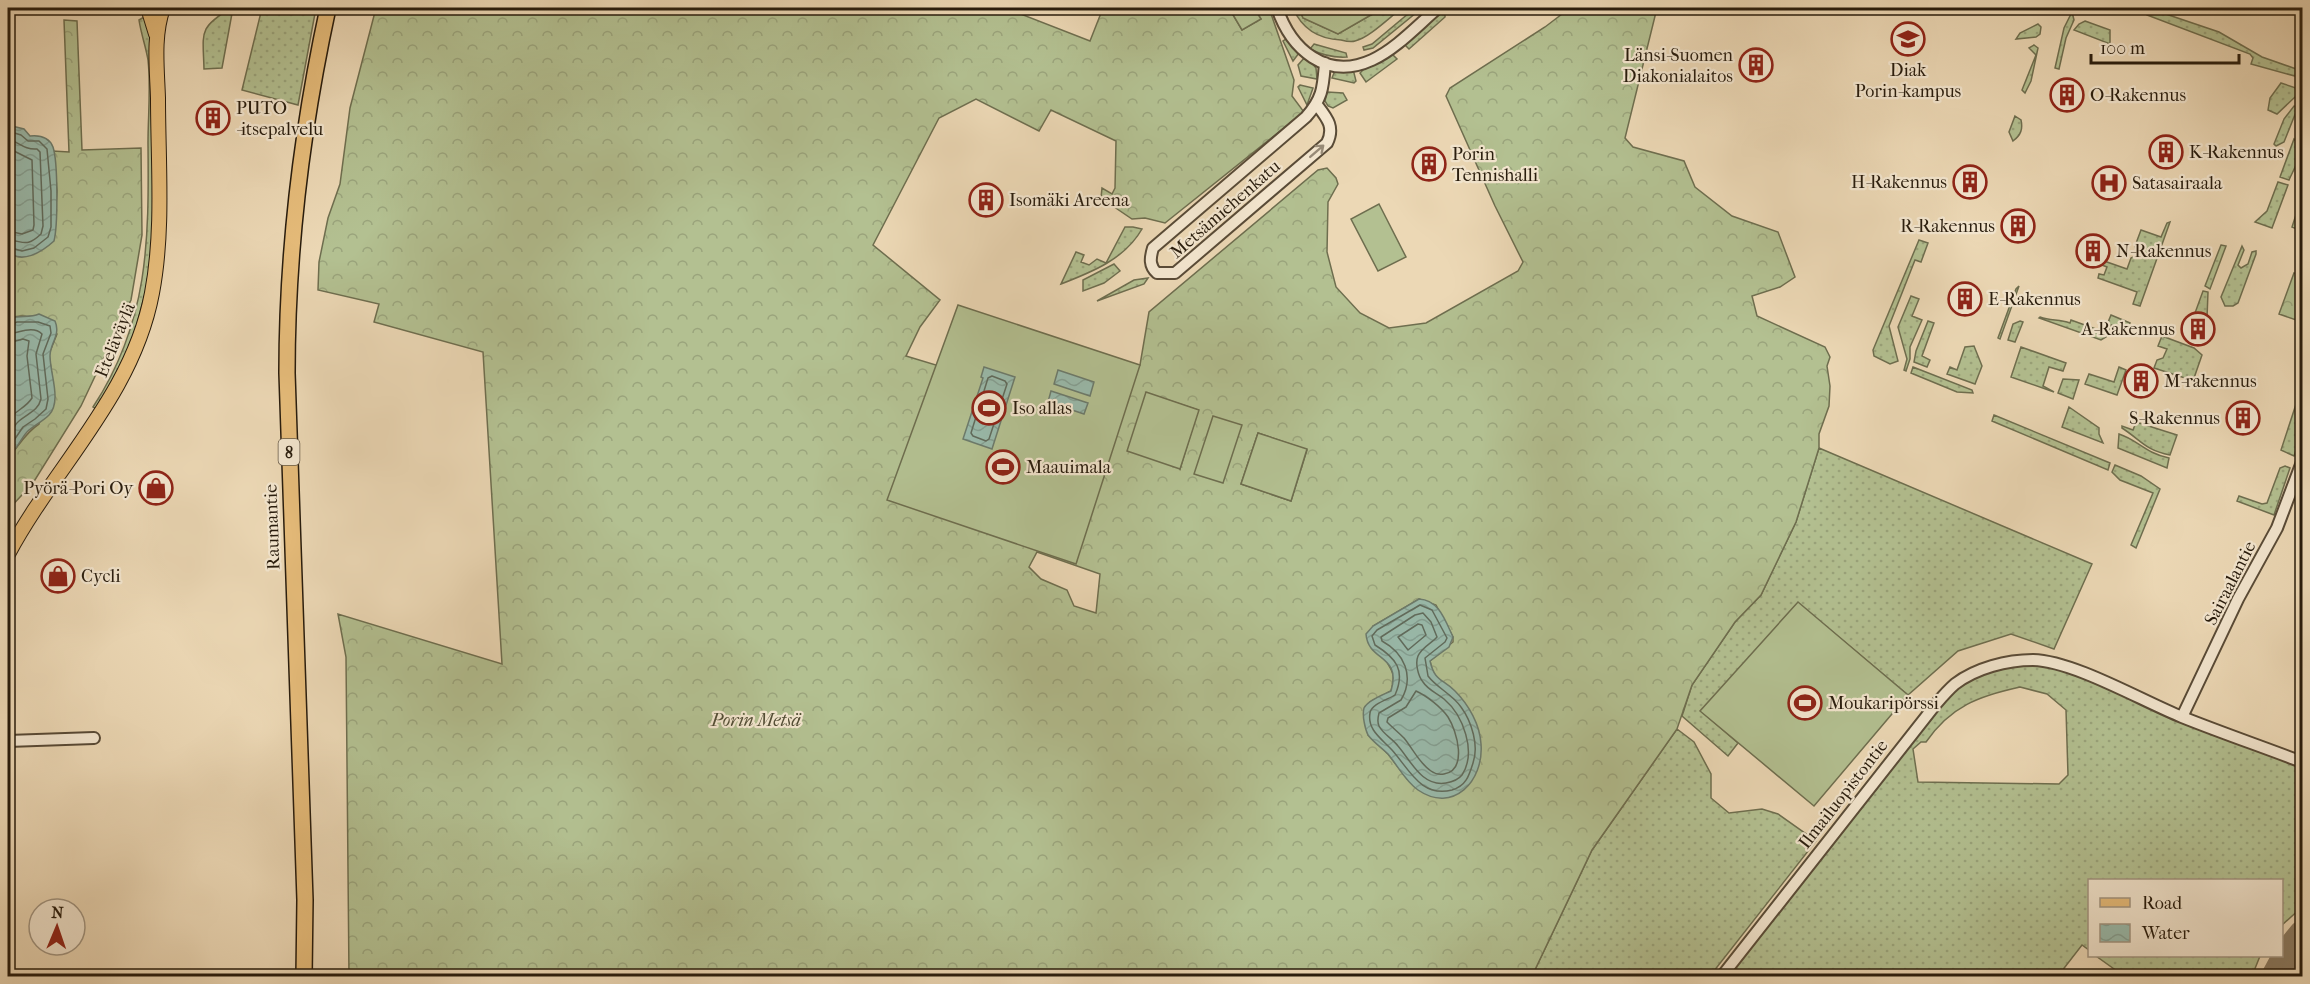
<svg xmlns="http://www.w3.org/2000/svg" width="2310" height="984" font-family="'IM FELL French Canon',serif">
	<defs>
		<pattern id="grass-dots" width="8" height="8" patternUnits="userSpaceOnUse" patternTransform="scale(1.5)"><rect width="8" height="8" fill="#b3c091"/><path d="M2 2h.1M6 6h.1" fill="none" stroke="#9aa47c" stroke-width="1.8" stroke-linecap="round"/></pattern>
		<pattern id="forest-crowns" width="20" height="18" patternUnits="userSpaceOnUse" patternTransform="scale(1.5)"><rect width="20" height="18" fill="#b3c091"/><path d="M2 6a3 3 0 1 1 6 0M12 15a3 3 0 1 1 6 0" fill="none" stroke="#9aa47c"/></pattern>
		<pattern id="water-waves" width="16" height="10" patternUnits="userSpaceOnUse" patternTransform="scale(1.5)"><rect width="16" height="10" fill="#99baab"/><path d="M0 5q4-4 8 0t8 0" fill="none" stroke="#849f92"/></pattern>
	</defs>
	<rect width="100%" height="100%" fill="#ecd8b5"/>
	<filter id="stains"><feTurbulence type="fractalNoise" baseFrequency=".00333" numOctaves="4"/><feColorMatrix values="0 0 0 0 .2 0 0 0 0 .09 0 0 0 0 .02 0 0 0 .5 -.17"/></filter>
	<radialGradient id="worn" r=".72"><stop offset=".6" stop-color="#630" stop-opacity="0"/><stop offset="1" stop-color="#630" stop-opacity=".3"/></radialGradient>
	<path fill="url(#grass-dots)" stroke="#6e6e4f" stroke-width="1.5" fill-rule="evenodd" d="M231,8H233L222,68L204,69C203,32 198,28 231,8Z
		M262,8H316L298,105L242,90Z
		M1293,8H1299L1303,18L1338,34L1383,8H1402C1390,17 1369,38 1355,41C1352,42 1345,41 1341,40C1319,39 1302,29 1293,8Z
		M1415,8H1422L1373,48L1364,50L1363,47L1372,44Z
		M2148,8L2219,32L2262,57L2302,71V78L2251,64L2253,58L2250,54L2147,15Z
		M1440,11L1445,14V17L1409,49L1404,44Z
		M2072,12L2074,20L2066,38L2059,69L2055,68L2064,28Z
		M146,16L151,34L153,59V225L148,282L133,339L119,372L97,409L93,407C149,322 149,240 148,143C148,116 151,87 148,60C146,47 141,34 139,20Z
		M2085,21L2110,30V44L2074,30L2079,24Z
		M2038,24L2041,27L2040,34L2036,37L2016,39L2020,33Z
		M1286,39L1299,53L1293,61L1283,41Z
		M1314,44L1346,53L1347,57C1333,58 1322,55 1310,49Z
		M2034,45L2038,48L2031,81L2025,93L2022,90L2036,55L2029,48Z
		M1391,53L1397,59L1366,82L1360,73L1364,69Z
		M1306,56L1316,68L1317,79L1301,76L1298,65Z
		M1341,69H1353L1356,81L1354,83L1332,78L1334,73Z
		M2281,83L2302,90V93L2295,97L2277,114L2268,110L2270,98Z
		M1300,85L1313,88L1307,105L1298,87Z
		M1327,92L1343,93L1347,100L1333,108L1328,106L1325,101Z
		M2294,106L2298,107L2284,142L2276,146L2274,144L2284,119Z
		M2015,116L2021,120C2023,129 2021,135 2013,141L2009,132Z
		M2294,139C2308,148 2294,168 2289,180L2280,177Z
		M2278,182L2288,185L2272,228L2255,222L2267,211Z
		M2302,196V231L2292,227Z
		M2170,222L2140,306L2133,304L2137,292L2098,278L2099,274L2104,275L2107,267L2102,265L2104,261L2127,269L2131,258L2137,255L2135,246L2141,230L2161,237L2167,223Z
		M1125,227H1133L1142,229C1125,259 1092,272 1061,284L1076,252L1084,255L1081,262L1089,265L1097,259L1106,263Z
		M1919,240L1928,243L1921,262L1915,260L1889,326L1898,361L1890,364L1874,356L1873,350Z
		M2221,245L2226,246L2210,289L2205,286Z
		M2242,246L2244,250L2238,265L2241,268L2248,264L2252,252L2256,251V254L2238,303L2233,306H2225L2221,297Z
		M1114,264L1120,271L1104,283L1083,291V280Z
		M1148,278L1144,284L1097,301L1134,280Z
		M2019,286L2000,339L1998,338L2016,289Z
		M2203,291L2208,292L2207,318L2195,313Z
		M1911,296L1919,299L1912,316L1922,320L1910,347V359L1906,371L1904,370L1907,359L1898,327Z
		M2111,315L2130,323L2127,330L2111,325L2106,337L2101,340L2039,318L2040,317C2051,321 2059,319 2070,323L2071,320L2104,332Z
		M1928,321L1934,323L1922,356L1930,360L1927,367L1914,362L1916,351Z
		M2020,321L2023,322L2015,342L2008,340L2013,324Z
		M2162,336L2194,348L2202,355L2194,378L2188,379L2154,368L2157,360L2163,358L2167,349L2158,346Z
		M1974,346L1982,366L1975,384L1947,374L1950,367L1957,370L1965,347Z
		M2021,347L2066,363L2063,371L2049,367L2043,386L2054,392L2011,377Z
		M1913,367L1972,390L1973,393L1957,392L1911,373Z
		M2119,367L2126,370L2117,395L2085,384L2089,374L2114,382Z
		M2063,379L2079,380L2073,399L2058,393Z
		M2302,386V432L2294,456L2281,450Z
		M2069,407L2099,428V434L2103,443L2062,427Z
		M1994,415L2110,463L2108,470L1992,421Z
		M2136,422L2177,435L2170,455C2145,450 2142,441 2122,428V426L2133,430Z
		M2119,434C2138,440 2145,453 2169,458L2167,468L2118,448Z
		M1819,448L2092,564L2054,649L2011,634L1958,651L1908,695L1798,603L1701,711L1738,743L1728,756L1682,716L1692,685L1735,622L1761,595L1796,522Z
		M2115,465L2141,476L2160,489L2136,548L2131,545L2153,493L2120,480L2112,472Z
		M2285,466L2290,468L2274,515L2237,501L2239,496L2262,504L2267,503L2280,468Z
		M2056,664L2302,762V907L2282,925V880H2090L2089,950L2082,945L2058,976H1722L1955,684L1994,666ZM2020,687L2047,694L2066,710L2068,775L2059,784L1918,782L1913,749L1921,742H1926C1951,706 1979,696 2020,687Z
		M1677,729L1694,742L1711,774V798L1729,813L1762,809L1778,814L1816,841L1710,976H1532L1592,850Z
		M2096,956H2260L2252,976H2124Z"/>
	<path fill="url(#forest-crowns)" stroke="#6e6e4f" stroke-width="1.5" fill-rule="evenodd" d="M376,8H1017L1018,13L1090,41L1103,8H1229L1242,30L1261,19L1254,8H1269L1294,80L1292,96L1304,112L1165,223L1145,218L1132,219L1101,198L1102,188L1112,194L1115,188L1116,141L1051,110L1039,131L976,99L939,118L873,245L940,300L920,327L906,356L936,365L938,383L1140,365L1149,312L1318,170L1327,168L1336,178L1338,184L1328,202L1327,252L1336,287L1360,313L1389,328L1426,323L1518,271L1523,262L1495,206L1446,96L1450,88L1545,27L1570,8H1657L1625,138L1633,147L1684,161L1695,187L1732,216L1778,232L1795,277L1780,287L1752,296L1757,316L1825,347L1830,357L1827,366L1830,386L1829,406L1819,434V448L1796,522L1761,595L1735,622L1692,685L1677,729L1592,850L1532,976H349L346,657L338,614L502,664L483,352L374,322L379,304L318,290L319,262L328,218L340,184L350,108ZM1146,393L1198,410L1180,469ZM1258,433L1307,450L1291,501L1241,484ZM1037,552L1100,574L1096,613L1074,606L1067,590L1041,579L1029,567ZM1419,599L1436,605L1453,637V642L1430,661L1433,674L1440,680L1407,779L1388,754L1368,735L1370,702L1391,691C1397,670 1390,671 1383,654C1379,645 1376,635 1373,626Z
		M64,20L77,21L82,150L141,148L142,235L131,300L81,406L33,483L8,510V458C19,446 25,433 39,424L52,376L49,354L57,334C43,323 30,311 11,318L8,325V251L12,255L56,206L57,191L53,151L69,152Z
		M2294,273L2302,275V322L2279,314Z"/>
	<path fill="#b3c091" stroke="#6e6e4f" stroke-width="1.5" d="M1229,8H1254L1261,19L1242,30Z
		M1299,8H1383L1338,34L1303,18Z
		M1379,204L1406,257L1378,271L1351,219Z
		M958,305L1140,365L1076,564L887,500Z
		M1146,392L1199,410L1180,469L1127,451Z
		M1213,416L1242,425L1223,483L1194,474Z
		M1258,433L1307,449L1291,501L1241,484Z
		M1798,602L1908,695L1814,806L1700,711Z"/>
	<path fill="url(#water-waves)" stroke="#6c7b6c" stroke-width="1.5" d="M8,125L24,129L30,136C40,135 49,137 53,147C58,162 58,225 54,241C42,252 21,265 8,251Z
		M39,314L55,321C61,335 50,343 50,356C50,374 62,401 49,415C42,422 33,426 27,432C20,440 17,449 8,458V325L11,318C20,315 30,318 39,314Z
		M984,367L1015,377L992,449L963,439L983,378L981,377Z
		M1058,370L1094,382L1090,396L1054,384Z
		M1051,391L1088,403L1084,414L1048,402Z
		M1419,599C1439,600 1445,620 1453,637L1449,647L1430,661C1435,682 1442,678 1455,691C1469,705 1480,725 1481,744C1484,781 1453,814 1418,790C1405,781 1398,766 1388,754C1382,748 1373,742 1368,735C1365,729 1362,715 1364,708C1368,700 1383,695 1391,691C1402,654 1368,662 1366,634L1373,626Z"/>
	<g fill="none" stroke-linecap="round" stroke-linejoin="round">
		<path stroke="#606b5c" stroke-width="1.5" d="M8,131L21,135L28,141H39L47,149L51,191V227L48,237L34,248L22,251L8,247
			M8,139C19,142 24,150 37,149L40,152L43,226L41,234C26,248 24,241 8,240
			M8,148L32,160L34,225L33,230L22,234L8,231
			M8,326L17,322H38L50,326L51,333L43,354L48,399L46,409L35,419L23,427L8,449
			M8,334C19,333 33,325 42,334L36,354L41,399C38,411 28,413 19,421C14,425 11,433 8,439
			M8,343L23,339L29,341L27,356L32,398C26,408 14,411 8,421
			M992,376L1005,381L1007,384L989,439L986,441L973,436L971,433L988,378Z
			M1420,605L1432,610L1447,638L1445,642L1425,658L1428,676C1437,688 1452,694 1461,707C1472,722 1479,746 1473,763C1469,776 1466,786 1452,790C1421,798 1409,769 1392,750C1382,739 1367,730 1370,713C1371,704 1389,699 1395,695C1406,670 1396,658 1375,645L1372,636L1377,630Z
			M1423,613L1431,622L1437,637C1432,643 1422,647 1418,656C1415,663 1418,676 1423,682C1428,690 1437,693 1444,699C1463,715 1477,752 1462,775C1458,780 1452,782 1446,783C1422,787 1411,761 1398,746C1393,739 1383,734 1379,726C1377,722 1378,717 1379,713L1401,700C1415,676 1404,653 1382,641L1381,637L1415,615Z
			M1418,624L1422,625L1426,635L1408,650L1398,637Z
			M1416,691C1427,696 1441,707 1448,717C1457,731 1468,770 1444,774C1439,775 1435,774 1431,771C1419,763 1413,749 1404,738C1399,733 1393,728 1387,722L1388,718L1406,707Z"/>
		<path stroke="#8a7a61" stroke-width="27" d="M2275,976L2289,950L2302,934"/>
		<defs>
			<path id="minor" d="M1277,8C1291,49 1326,81 1372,60C1396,49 1418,25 1438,8
				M1317,105C1327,118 1335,127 1327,143L1175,273H1157C1149,266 1150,258 1153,248L1306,117C1323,98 1323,87 1325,63
				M2182,717L2238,599L2277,528L2302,462
				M8,741L94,738
				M1722,976L1936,704C1942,697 1948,690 1955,684C1976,668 2007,660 2033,660C2074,661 2142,701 2182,717C2222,733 2263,747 2302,762"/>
			<path id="major" d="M148,8L156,34
				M8,554C55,466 133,395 152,293C164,230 158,162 158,98C157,68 153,36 163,8"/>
			<path id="highway" d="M304,976L305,900L287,373C287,249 302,128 328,8"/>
		</defs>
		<use href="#minor" stroke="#594b37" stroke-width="14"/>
		<use href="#major" stroke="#281c0d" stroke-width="16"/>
		<use href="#highway" stroke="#281c0d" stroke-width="18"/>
		<use href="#minor" stroke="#f3e6cf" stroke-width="10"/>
		<use href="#major" stroke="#e6bc7a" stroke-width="14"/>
		<use href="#highway" stroke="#e6bc7a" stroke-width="15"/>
	</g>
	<defs><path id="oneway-shaft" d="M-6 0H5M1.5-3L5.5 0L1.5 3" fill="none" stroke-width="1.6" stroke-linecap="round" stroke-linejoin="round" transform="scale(1.5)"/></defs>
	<use stroke="#988b78" href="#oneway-shaft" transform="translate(1317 151) rotate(-41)"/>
	<defs>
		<symbol id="university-ring" viewBox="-11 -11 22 22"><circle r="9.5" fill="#f3e6cf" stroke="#8f2418" stroke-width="1.5"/><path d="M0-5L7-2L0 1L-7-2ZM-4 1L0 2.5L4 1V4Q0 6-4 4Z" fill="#8f2418"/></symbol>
		<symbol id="building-ring" viewBox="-11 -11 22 22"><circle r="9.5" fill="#f3e6cf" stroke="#8f2418" stroke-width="1.5"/><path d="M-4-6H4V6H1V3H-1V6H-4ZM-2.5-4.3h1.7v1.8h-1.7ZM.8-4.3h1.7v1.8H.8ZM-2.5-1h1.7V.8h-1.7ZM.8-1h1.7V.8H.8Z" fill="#8f2418"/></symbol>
		<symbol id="hospital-ring" viewBox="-11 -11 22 22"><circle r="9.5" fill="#f3e6cf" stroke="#8f2418" stroke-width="1.5"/><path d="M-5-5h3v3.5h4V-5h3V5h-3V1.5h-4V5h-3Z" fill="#8f2418"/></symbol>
		<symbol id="stadium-ring" viewBox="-11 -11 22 22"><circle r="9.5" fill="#f3e6cf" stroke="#8f2418" stroke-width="1.5"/><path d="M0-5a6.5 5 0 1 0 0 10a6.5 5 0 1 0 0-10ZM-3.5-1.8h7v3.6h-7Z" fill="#8f2418"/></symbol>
		<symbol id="shop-ring" viewBox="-11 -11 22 22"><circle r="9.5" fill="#f3e6cf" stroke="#8f2418" stroke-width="1.5"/><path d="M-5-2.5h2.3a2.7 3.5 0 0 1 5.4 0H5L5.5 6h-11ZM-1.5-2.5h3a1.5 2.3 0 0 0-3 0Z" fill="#8f2418"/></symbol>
	</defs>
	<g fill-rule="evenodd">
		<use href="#university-ring" x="1889" y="20" width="38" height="38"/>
		<use href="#building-ring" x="1737" y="46" width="38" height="38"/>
		<use href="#building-ring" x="2048" y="76" width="38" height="38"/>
		<use href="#building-ring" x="194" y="99" width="38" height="38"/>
		<use href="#building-ring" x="2147" y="133" width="38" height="38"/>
		<use href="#building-ring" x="1410" y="145" width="38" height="38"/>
		<use href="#building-ring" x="1951" y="163" width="38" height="38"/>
		<use href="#hospital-ring" x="2090" y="164" width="38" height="38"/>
		<use href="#building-ring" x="967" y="181" width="38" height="38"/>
		<use href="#building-ring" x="1999" y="207" width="38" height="38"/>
		<use href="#building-ring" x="2074" y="232" width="38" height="38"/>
		<use href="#building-ring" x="1946" y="280" width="38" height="38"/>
		<use href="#building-ring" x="2179" y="310" width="38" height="38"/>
		<use href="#building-ring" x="2122" y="362" width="38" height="38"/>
		<use href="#stadium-ring" x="970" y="389" width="38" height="38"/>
		<use href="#building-ring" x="2224" y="399" width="38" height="38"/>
		<use href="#stadium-ring" x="984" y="448" width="38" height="38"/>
		<use href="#shop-ring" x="137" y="469" width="38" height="38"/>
		<use href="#shop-ring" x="39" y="557" width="38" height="38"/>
		<use href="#stadium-ring" x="1786" y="684" width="38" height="38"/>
	</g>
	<g text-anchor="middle" stroke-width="4.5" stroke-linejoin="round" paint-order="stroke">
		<rect fill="#f3e6cf" stroke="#655947" stroke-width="1.5" x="278.5" y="439" width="21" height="26" rx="4.5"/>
		<g font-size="16" font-weight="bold" fill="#281c0d">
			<text x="289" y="458">8</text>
		</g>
		<g font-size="18" fill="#281c0d" stroke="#f3e6cf" text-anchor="start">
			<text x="1733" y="61" text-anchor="end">Länsi-Suomen<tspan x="1733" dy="21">Diakonialaitos</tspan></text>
			<text x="1908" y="76" text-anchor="middle">Diak<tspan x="1908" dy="21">Porin-kampus</tspan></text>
			<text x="2090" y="101">O-Rakennus</text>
			<text x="236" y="114">PUTO<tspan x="236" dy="21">-itsepalvelu</tspan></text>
			<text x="2189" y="158">K-Rakennus</text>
			<text x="1452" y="160">Porin<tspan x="1452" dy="21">Tennishalli</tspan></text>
			<text x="1947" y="188" text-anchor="end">H-Rakennus</text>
			<text x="2132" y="189">Satasairaala</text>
			<text x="1009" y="206">Isomäki Areena</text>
			<text x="1995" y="232" text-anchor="end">R-Rakennus</text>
			<text x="2116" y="257">N-Rakennus</text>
			<text x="1988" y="305">E-Rakennus</text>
			<text x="2175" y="335" text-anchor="end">A-Rakennus</text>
			<text x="2164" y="387">M-rakennus</text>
			<text x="1012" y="414">Iso allas</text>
			<text x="2220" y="424" text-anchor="end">S-Rakennus</text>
			<text x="1026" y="473">Maauimala</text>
			<text x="133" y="494" text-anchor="end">Pyörä-Pori Oy</text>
			<text x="81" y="582">Cycli</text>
			<text x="1828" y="709">Moukaripörssi</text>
		</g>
		<g font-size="18" fill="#281c0d" stroke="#f3e6cf">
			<text transform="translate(1225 209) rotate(-41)" y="6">Metsämiehenkatu</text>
			<text transform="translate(115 340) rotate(-68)" y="6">Eteläväylä</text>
			<text transform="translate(272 527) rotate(-92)" y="6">Raumantie</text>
			<text transform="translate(2230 583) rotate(-63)" y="6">Sairaalantie</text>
			<text transform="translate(1843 794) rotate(-52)" y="6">Ilmailuopistontie</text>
		</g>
		<g font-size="18" font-style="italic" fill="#524d35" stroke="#f3e6cf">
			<text x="756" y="726">Porin Metsä</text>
		</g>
	</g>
	<rect width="2310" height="984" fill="none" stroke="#ecd8b5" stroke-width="30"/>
	<rect x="9" y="9" width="2292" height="966" fill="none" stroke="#281c0d" stroke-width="3"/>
	<rect x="15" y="15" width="2280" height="954" fill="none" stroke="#281c0d" stroke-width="1.5"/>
	<rect x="2088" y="879" width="195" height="78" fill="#f3e6cf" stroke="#a29581" stroke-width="1.5"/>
	<rect x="2100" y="898" width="30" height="9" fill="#e6bc7a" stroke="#a29581" stroke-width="1.5"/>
	<text x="2142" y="909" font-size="18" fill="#281c0d">Road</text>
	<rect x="2100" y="924" width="30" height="18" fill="url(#water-waves)" stroke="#a29581" stroke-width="1.5"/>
	<text x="2142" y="939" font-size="18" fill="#281c0d">Water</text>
	<g transform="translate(57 927) rotate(2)"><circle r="28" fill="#f3e6cf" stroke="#a29581" stroke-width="1.5"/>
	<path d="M0-4.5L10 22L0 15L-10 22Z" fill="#8f2418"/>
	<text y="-9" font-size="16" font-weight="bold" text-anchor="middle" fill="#281c0d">N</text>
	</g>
	<path d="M2091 54v9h148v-9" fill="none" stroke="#281c0d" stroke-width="3"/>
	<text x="2100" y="54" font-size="18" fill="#281c0d" stroke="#f3e6cf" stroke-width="4.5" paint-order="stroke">100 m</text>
	<rect width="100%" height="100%" filter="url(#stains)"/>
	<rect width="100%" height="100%" fill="url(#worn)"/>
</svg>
